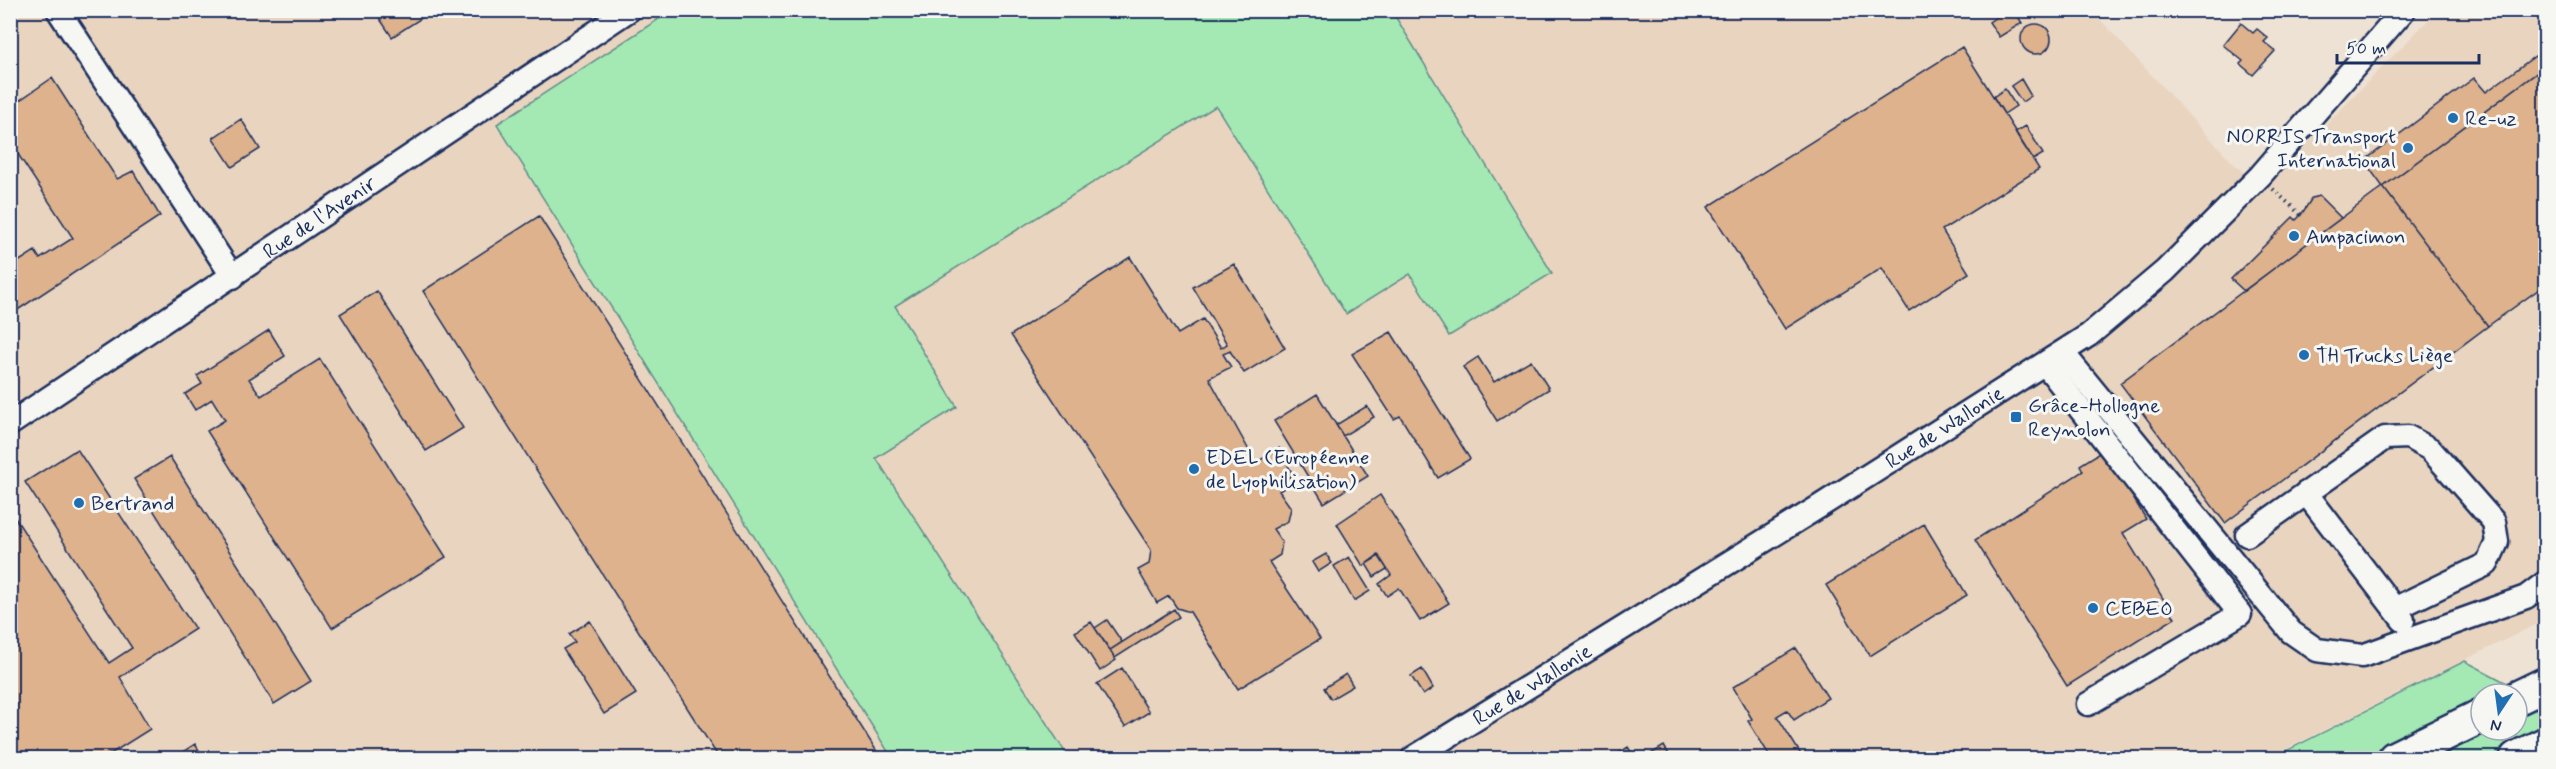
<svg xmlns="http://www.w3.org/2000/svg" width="2556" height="769" font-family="Mynerve,sans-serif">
	<rect width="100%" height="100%" fill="#eee2d4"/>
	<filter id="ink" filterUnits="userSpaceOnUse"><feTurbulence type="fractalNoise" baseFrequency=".0167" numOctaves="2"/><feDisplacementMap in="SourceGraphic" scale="12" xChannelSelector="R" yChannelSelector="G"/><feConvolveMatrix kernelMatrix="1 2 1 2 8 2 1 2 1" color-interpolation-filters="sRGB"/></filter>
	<g filter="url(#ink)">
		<path fill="#e9d4bf" d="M10,11H2092L2236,166L2264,188L2437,11H2545V620L2268,758H11Z"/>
		<path fill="#a4e9b4" stroke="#608c89" stroke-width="1.5" fill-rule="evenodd" d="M671,11H1392L1552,273L1449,336L1410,274L1346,314L1216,106L895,306L957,407L876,458L1069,758H892L497,124Z
			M2465,661L2545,703V758H2272ZM2481,694H2517V730H2481Z"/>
		<path fill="#ddb28d" stroke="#1b2f5e" stroke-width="1.5" d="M374,10H434L392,37Z
			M2007,10H2014L2022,23L1999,37L1989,22Z
			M2241,23L2253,33L2257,29L2268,38L2264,42L2275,51L2253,75L2240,64L2243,61L2223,45Z
			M2021 39a15 15 0 1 1 30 0a15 15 0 1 1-30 0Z
			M1962,47L2039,169L1942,230L1969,273L1909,311L1882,268L1785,329L1708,207Z
			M2546,48V66L2383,187L2364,161L2474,78L2486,92Z
			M2546,66V284L2488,326L2383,187Z
			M52,78L117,179L133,171L160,216L10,315V267L35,251L40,259L73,238L10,142V107Z
			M2021,79L2031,96L2022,102L2011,86Z
			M2005,89L2016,106L2004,114L1993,97Z
			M241,119L260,149L232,167L213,138Z
			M2026,126L2043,154L2033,160L2015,132Z
			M2383,187L2488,326L2225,523L2120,383Z
			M2319,196L2341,218L2244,291L2231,279L2293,217L2296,220L2301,215L2312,198Z
			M539,216L881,758H719L423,291Z
			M1130,257L1178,334L1203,319L1221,348L1227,344L1193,287L1234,264L1285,348L1244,373L1230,351L1223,354L1231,367L1209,378L1256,463L1279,448L1293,475L1280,483L1284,488L1279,491L1291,508L1288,521L1273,529L1282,542L1280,555L1269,562L1320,639L1238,689L1190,612L1177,608L1169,596L1157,603L1138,570L1149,564L1151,550L1011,335Z
			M377,291L463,428L426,451L340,314Z
			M269,330L285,356L249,379L261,396L320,359L446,557L332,628L207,431L225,420L212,399L195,410L185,394L202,384L197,376Z
			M1391,332L1470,459L1438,478L1400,416L1394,419L1352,354Z
			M1478,357L1494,382L1531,360L1549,389L1497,421L1463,367Z
			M1317,394L1368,476L1324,503L1274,421Z
			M1367,406L1374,417L1343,436L1336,425Z
			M77,449L195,629L120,677L150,729L104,758H10V510L109,663L132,648L25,482Z
			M2104,450L2146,519L2123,533L2175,618L2067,686L1975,540L2083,471L2080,465Z
			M170,457L311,681L274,704L134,479Z
			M1380,495L1449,603L1420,621L1399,588L1387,596L1379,584L1391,575L1379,556L1363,566L1337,524Z
			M1924,524L1967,595L1870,656L1826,585Z
			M1326,554L1332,563L1318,572L1312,562Z
			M1378,555L1387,569L1374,577L1366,564Z
			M1349,557L1370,591L1354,601L1334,566Z
			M1174,609L1179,617L1115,658L1110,650Z
			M1107,620L1122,642L1110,650L1095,628Z
			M590,621L636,694L604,714L563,649L575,642L569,634Z
			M1091,622L1116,660L1100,671L1075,632Z
			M1796,648L1828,698L1794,720L1787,710L1777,716L1802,756L1798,758H1771L1748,721L1752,719L1733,687Z
			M1122,668L1149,712L1125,727L1097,684Z
			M1422,669L1433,688L1423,695L1411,676Z
			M1346,674L1353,686L1331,699L1324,688Z
			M195,744L204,758H173Z
			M1664,746L1671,758H1644Z
			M1628,747L1635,758H1611Z"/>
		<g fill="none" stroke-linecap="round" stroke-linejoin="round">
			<defs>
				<g id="minor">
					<path d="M58,10L233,277"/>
					<path d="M2063,353L2291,632L2317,650L2362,656L2526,597L2546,582"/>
					<path d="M2045,364L2240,614L2088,704"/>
					<path id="s1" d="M10,424L629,10"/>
					<path d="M2306,493L2403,620"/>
					<path d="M2247,535L2385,438L2408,437L2430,449L2494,522L2497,542L2487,564L2396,608"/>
					<path id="s2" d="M1413,758L1817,508L2089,335L2165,271L2260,176L2404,10"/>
				</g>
				<path id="highway" d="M2517,698L2546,684
					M2395,758L2481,716
					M2517,758L2546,744"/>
			</defs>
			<use href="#minor" stroke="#1b2f5e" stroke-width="27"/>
			<use href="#highway" stroke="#1b2f5e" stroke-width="38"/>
			<path stroke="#1b2f5e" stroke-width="4" stroke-dasharray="1.5 4.5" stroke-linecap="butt" d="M2273,189L2301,215"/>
			<use href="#minor" stroke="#f6f6f2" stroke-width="22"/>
			<use href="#highway" stroke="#f6f6f2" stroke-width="33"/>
		</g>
	</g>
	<g fill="#1f6fb2" stroke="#f6f6f2" stroke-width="2">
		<circle cx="2453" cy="118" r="6"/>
		<circle cx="2408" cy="148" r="6"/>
		<circle cx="2294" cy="236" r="6"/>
		<circle cx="2304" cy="355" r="6"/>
		<rect x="2010" y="411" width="12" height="12" rx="3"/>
		<circle cx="1194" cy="469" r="6"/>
		<circle cx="79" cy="503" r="6"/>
		<circle cx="2093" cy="608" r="6"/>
	</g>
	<g text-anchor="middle" stroke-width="6" stroke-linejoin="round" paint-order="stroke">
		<g font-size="21" fill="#1b2f5e" stroke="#f6f6f2" text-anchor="start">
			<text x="2465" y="125">Re-uz</text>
			<text x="2396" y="143" text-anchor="end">NORRIS Transport<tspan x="2396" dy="24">International</tspan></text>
			<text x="2306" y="243">Ampacimon</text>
			<text x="2316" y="362">TH Trucks Liège</text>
			<text x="2028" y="412">Grâce-Hollogne<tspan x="2028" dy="24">Reynolon</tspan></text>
			<text x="1206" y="464">EDEL (Européenne<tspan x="1206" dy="24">de Lyophilisation)</tspan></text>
			<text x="91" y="510">Bertrand</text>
			<text x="2105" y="615">CEBEO</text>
		</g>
		<g font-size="21" fill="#1b2f5e" stroke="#f6f6f2">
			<text dy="7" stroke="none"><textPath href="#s1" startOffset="372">Rue de l'Avenir</textPath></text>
			<text dy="7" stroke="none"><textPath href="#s2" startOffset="626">Rue de Wallonie</textPath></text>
			<text dy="7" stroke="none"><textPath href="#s2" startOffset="140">Rue de Wallonie</textPath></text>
		</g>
	</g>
	<rect width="2556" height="769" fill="none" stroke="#f6f6f2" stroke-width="36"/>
	<rect x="18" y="18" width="2520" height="733" fill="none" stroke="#1b2f5e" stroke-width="2" filter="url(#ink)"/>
	<g transform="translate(2499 712) rotate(193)"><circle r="28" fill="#f6f6f2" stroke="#9ea6b7" stroke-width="1.5"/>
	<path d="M0-4.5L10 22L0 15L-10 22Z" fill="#1f6fb2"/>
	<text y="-9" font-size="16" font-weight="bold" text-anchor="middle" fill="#1b2f5e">N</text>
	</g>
	<path d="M2337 54v9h142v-9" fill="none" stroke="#1b2f5e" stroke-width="3"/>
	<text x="2346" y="54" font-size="18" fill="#1b2f5e" stroke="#f6f6f2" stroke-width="4.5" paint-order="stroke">50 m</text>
</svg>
